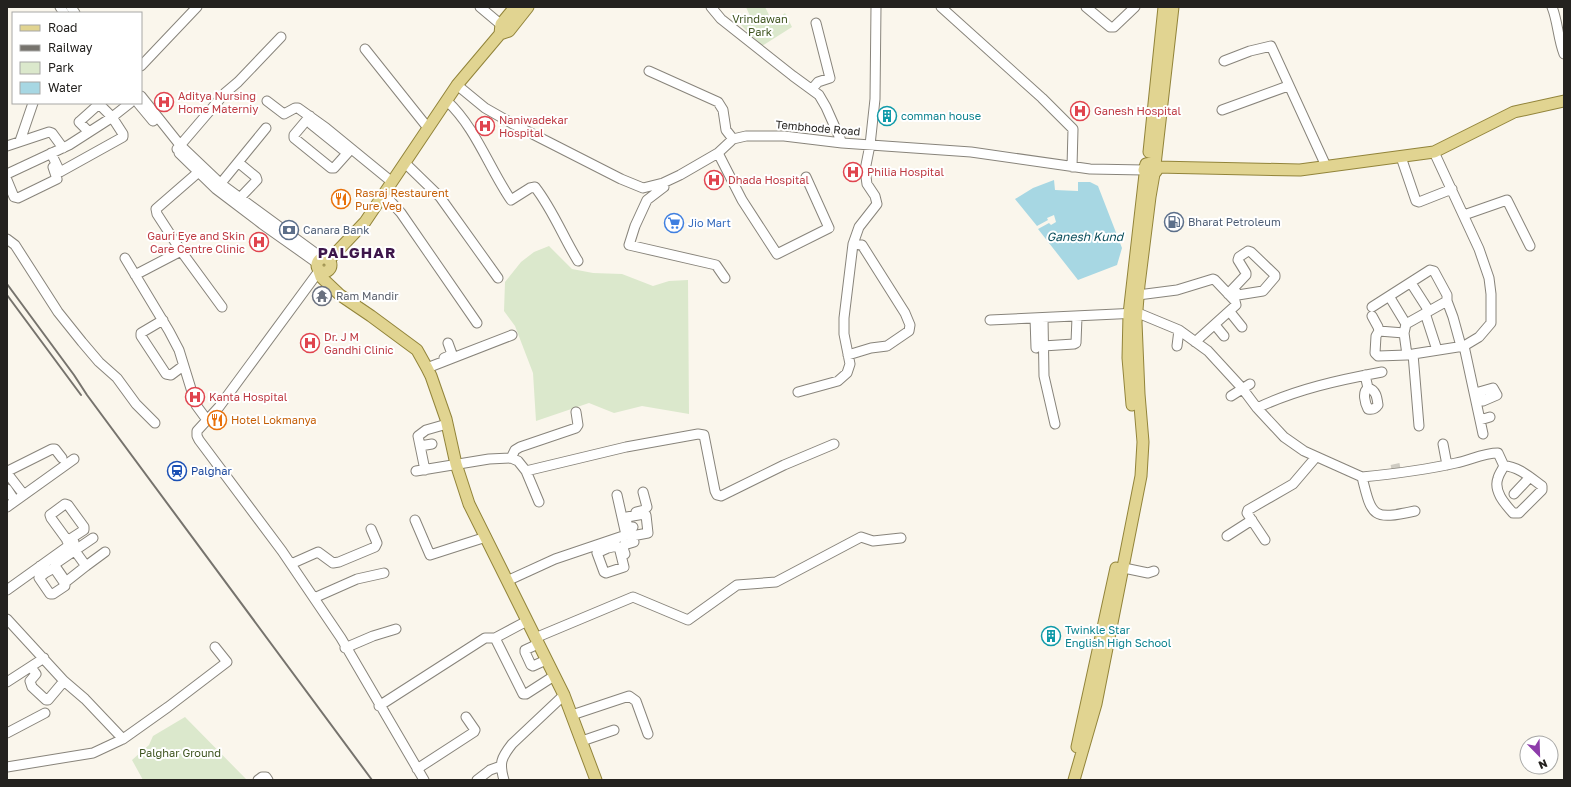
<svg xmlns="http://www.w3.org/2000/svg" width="1571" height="787" font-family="'Golos Text',sans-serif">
	<rect width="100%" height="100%" fill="#faf6ec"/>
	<path fill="#dbe8cc" d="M746,7H765L773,23L785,13L792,27L762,46L738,22L750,16Z
		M549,246L572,269L593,273L622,274L653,286L669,281L688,280L689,414L642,406L614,413L589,403L536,421L533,373L515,326L504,311L505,282L521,262L534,252Z
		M185,717L247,780H143L132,760L149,745L153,736Z"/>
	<path fill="#a7d7e3" d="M1054,180L1055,190L1078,191V182H1090L1098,186L1122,248L1117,265L1078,280L1038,229L1049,223L1051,225L1056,222L1054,215L1047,218L1048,220L1037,226L1015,199L1033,188Z"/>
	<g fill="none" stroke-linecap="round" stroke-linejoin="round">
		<path stroke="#cfccc3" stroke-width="9" stroke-dasharray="9 4.5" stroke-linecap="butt" d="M1395,464L1396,469"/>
		<defs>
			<path id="minor" d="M60,7L64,13
				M71,7L75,13
				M480,7L505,28
				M711,7L721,19L793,76L819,95L826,107L842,143
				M941,7L1042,98L1073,129L1072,167
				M1086,7L1110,27H1114L1135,7
				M1552,7C1558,22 1558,39 1564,54
				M365,49L428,128
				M1224,61L1250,51L1271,46L1326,166
				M141,66L197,7
				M649,71L718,102L723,110L726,130L733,139
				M457,85L485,108L513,124L621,179L643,188L663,183L680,175L718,153L733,139L746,136H784L842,143L971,152L1090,169L1144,170
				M812,89L818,82L830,78L816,23
				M141,96L180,145L221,184L322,258
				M267,101L284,114L295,108H298L326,128L392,182
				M447,101C476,128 489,168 511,200L530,188L535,187C553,210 563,237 578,261
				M138,103L153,121
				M1222,110L1288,86
				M310,116L294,135V138L331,168H334L351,149
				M311,124L347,153
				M20,141L33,103
				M7,146L49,132L52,133L63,148
				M177,149L225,93L238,82L281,37
				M51,153L60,172L123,137V134L112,117L99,104L80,121L79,122L89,132
				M179,153L216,189L262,224L317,263
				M718,153L742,200L777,254L829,228L806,177
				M1401,157L1416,201L1419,202L1452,189
				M405,163L440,197L498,278
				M7,174L69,145L111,118L130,103
				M7,180L14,197L18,198L57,179L53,167
				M663,183L664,187L647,200L635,226L629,245L716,265L725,278
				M217,188L266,128
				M384,194L401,213L477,323
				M236,202L257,180L256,177L239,163
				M1464,215L1507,200L1530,246
				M7,239L15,245L58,312L82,342L99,362L117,378L136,404L155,423
				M181,251L222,307
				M125,258L169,331L179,350L196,405L207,420
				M319,271L219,407L197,431V436L199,440L282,551L341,638L424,780
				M135,275L181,251L157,214L156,209L202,169
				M1411,283L1429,311
				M1228,294L1246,275V273L1238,260L1239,257L1248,251L1251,252L1275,275V277L1263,291L1238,295L1234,289
				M1138,295L1177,290L1213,279L1215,280L1235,301L1236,305L1195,342
				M1389,296L1406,324
				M1447,301L1453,317L1461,346
				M1372,307L1430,270L1434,271L1447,295V301L1406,324L1404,333L1407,355
				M1230,312L1242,327
				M1425,313L1437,350
				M1372,316L1378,327L1379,331L1376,336L1375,353L1378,356L1407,355L1464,346L1479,337L1491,323V294L1489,278L1479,249L1434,152
				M1035,318L1036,348
				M1043,318L1044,376L1055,424
				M163,320L141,333V336L166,374L171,375L183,366
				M990,320L1138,313L1179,330L1208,351L1242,388L1257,408L1284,437L1304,451L1362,477C1372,518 1373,520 1415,511
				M1215,325L1224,336
				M1379,331L1404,333
				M1043,346L1074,344L1076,343L1077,317
				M1177,346L1179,330
				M1464,346L1483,434
				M1413,354L1419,426
				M848,355L871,348L887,346L909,331L910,325L905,313L862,245L853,244
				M444,358L451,355L452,354L448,343
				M427,368L512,335
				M1365,375L1368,388C1376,390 1377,397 1378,405C1376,408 1373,410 1368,409C1365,403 1362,392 1368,388
				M798,392L838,381L847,373L850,364L844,334V318L853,244L859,227L877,204L875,196L867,184L865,170L870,145L875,99L876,7
				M1477,392H1479L1482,400L1483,401L1497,395L1493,388L1479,392
				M1231,396L1250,384
				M1257,408C1297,389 1339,380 1382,372
				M1480,420L1490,417
				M1443,444L1447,465
				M420,446L432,444
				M511,458L515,450L520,447L576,428L578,425L576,412
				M425,470L418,436L426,430L447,424
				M416,471L489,459L511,458L518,461L526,471L539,502
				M526,471L626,447L698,434L704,435L715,491L717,495L721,496L784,465L834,444
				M1362,477C1393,474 1425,470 1456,463C1470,460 1484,453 1498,453L1504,466C1502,470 1499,474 1498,478C1493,491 1505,504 1513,513H1519L1542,490V486C1531,478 1518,466 1504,466
				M7,489L15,501
				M1514,494L1530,477
				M24,495L7,473L8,471L52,449H55L62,458
				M7,507L74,459
				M636,512L644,510L647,507L643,492
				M415,520L430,555L486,537
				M628,527L626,519L627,517L644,514L646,515L648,533L632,536L630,535L628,528L633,527
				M1227,536L1252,520
				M1265,540L1247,513L1248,510L1293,484L1316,457
				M67,541L84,530V527L68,505L65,504L50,515L51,518L86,566L105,552
				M606,542L608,548L597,553L604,572L606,573L624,567L619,547L617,546L608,548
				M625,554L623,548L624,545L634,542
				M291,564L318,552L333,563L339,562L375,547L377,543L371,529
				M40,566L45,573L39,578L50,594H53L65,586V584L54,568L45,573
				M86,566L67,581L64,579L55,566V564L93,538
				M1124,568L1148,573L1154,571
				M507,581L555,559L626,535L617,495
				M7,590L74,542
				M314,598L357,579L384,573
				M7,619L64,681L85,699L123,739L168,707L227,662L215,647
				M495,638L523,694H526L554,676
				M535,638L633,597L688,620L737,585L776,582L861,537L873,541L901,538
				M538,644L525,650V652L531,665L533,666L546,660
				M345,648L373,636L396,629
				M31,667L36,674L30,681L32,687L46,700H48L64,681
				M7,682L44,658
				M379,706L485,638H495L527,621
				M572,715L629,696L636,701L648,734
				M7,733L45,713
				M582,741L614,730
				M7,767L93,753L123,739
				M417,769L474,732L475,730L466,717
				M258,780L262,777H266L268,780
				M477,780L490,770L501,766
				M504,780C499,763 501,758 512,744L564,695"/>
			<path id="major" d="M500,34L501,24L515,7
				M1149,152L1164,7
				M1155,165L1173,7
				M1156,167L1300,170L1434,152L1514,112L1564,101
				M317 265a7 7 0 1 1 14 0a7 7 0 1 1-14 0Z
				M329,260L365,222L457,85L500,34L509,31L528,7
				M319,271L321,277L340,295L371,316L417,350L427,368L431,376L446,419L456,464L469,504L564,695L596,780
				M1132,405L1128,358L1129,314L1145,174
				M1077,747L1116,568
				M1074,780L1096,704L1141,476L1143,442L1139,394L1136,322L1139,285L1150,197L1154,174L1157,170L1155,165L1152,163L1146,164L1144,170L1148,175L1154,174"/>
		</defs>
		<use href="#minor" stroke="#88847b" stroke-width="11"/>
		<use href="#major" stroke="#92843a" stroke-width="13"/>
		<use href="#minor" stroke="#fff" stroke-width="9"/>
		<use href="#major" stroke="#e1d491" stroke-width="11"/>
		<path stroke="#76736d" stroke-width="2" d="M7,284L74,375L87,395L372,780
			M7,295L81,395"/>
	</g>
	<defs>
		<symbol id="hospital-ring" viewBox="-11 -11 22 22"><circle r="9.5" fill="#fff" stroke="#e0444e" stroke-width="1.5"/><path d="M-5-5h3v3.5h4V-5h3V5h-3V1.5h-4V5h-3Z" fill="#e0444e"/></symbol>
		<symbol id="building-ring" viewBox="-11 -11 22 22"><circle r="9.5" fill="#fff" stroke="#0f9aa8" stroke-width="1.5"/><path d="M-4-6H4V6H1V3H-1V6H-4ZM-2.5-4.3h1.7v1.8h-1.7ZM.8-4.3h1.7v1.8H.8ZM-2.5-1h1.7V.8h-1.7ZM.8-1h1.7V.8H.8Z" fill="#0f9aa8"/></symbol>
		<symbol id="restaurant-ring" viewBox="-11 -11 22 22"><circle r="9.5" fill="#fff" stroke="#e8710a" stroke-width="1.5"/><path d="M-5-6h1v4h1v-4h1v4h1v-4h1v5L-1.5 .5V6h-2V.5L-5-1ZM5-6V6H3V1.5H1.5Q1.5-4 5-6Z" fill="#e8710a"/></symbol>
		<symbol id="fuel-ring" viewBox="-11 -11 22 22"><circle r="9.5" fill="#fff" stroke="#5c6f8a" stroke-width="1.5"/><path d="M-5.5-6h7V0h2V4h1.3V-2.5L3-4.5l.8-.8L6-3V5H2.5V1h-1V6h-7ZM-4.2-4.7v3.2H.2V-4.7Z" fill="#5c6f8a"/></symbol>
		<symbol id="supermarket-ring" viewBox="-11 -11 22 22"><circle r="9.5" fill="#fff" stroke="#3f7fe0" stroke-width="1.5"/><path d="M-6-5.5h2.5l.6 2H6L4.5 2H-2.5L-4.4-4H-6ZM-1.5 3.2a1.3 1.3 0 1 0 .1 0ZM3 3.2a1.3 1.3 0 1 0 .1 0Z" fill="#3f7fe0"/></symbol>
		<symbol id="bank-ring" viewBox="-11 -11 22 22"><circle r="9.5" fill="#fff" stroke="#5c6f8a" stroke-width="1.5"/><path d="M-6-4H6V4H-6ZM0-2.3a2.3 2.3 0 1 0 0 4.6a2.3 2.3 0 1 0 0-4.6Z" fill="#5c6f8a"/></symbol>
		<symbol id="temple-ring" viewBox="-11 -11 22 22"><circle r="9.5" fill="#fff" stroke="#6b7280" stroke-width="1.5"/><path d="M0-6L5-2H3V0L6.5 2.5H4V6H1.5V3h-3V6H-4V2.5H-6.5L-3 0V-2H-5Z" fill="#6b7280"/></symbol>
		<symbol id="station-ring" viewBox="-11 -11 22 22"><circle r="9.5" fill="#fff" stroke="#1a4fb4" stroke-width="1.5"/><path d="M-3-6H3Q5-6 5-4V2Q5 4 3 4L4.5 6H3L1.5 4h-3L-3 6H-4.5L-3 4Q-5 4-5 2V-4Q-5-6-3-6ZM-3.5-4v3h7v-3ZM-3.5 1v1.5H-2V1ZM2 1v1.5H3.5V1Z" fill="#1a4fb4"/></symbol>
	</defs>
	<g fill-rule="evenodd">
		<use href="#hospital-ring" x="153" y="91" width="22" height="22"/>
		<use href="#hospital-ring" x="1069" y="100" width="22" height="22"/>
		<use href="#building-ring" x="876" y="105" width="22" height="22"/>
		<use href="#hospital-ring" x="474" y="115" width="22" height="22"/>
		<use href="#hospital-ring" x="842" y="161" width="22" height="22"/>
		<use href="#hospital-ring" x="703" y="169" width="22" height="22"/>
		<use href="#restaurant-ring" x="330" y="188" width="22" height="22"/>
		<use href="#fuel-ring" x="1163" y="211" width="22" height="22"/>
		<use href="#supermarket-ring" x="663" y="212" width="22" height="22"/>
		<use href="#bank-ring" x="278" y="219" width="22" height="22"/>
		<use href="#hospital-ring" x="248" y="231" width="22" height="22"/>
		<use href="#temple-ring" x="311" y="285" width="22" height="22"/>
		<use href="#hospital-ring" x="299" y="332" width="22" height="22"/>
		<use href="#hospital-ring" x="184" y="386" width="22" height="22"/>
		<use href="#restaurant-ring" x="206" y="409" width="22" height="22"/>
		<use href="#station-ring" x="166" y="460" width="22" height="22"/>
		<use href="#building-ring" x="1040" y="625" width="22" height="22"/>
	</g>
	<g text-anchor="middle" stroke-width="4" stroke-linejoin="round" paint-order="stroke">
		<g font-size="11" fill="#3e541f" stroke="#fff">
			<text x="760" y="23">Vrindawan<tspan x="760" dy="13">Park</tspan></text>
			<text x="180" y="757">Palghar Ground</text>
		</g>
		<g font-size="11" fill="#be3a42" stroke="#fff" text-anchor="start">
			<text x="178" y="100">Aditya Nursing<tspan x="178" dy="13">Home Materniy</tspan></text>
			<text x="1094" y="115">Ganesh Hospital</text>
			<text x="499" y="124">Naniwadekar<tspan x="499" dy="13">Hospital</tspan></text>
			<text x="867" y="176">Philia Hospital</text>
			<text x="728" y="184">Dhada Hospital</text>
			<text x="245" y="240" text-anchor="end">Gauri Eye and Skin<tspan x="245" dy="13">Care Centre Clinic</tspan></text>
			<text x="324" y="341">Dr. J M<tspan x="324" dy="13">Gandhi Clinic</tspan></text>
			<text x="209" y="401">Kanta Hospital</text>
		</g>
		<g font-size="11" fill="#0d838f" stroke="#fff" text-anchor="start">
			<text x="901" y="120">comman house</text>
			<text x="1065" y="634">Twinkle Star<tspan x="1065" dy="13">English High School</tspan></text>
		</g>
		<g font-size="11" fill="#24221f" stroke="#fff">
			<text transform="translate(818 128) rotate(5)" y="4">Tembhode Road</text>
		</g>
		<g font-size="11" fill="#c56008" stroke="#fff" text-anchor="start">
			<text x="355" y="197">Rasraj Restaurent<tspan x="355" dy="13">Pure Veg</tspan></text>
			<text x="231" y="424">Hotel Lokmanya</text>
		</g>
		<g font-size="11" fill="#4e5e75" stroke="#fff" text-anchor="start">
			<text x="1188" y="226">Bharat Petroleum</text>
			<text x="303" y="234">Canara Bank</text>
		</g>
		<g font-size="11" fill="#366cbe" stroke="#fff" text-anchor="start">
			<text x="688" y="227">Jio Mart</text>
		</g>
		<g font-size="11" fill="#5b616d" stroke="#fff" text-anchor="start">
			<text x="336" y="300">Ram Mandir</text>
		</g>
		<g font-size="11" fill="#164399" stroke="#fff" text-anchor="start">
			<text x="191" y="475">Palghar</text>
		</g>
		<g font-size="12" font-style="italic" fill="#0c4f5d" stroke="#fff">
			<text x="1085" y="241">Ganesh Kund</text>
		</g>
		<g font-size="15" font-weight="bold" letter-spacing="1" fill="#3d164b" stroke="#fff">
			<text x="357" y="258">PALGHAR</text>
		</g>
	</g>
	<rect width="1571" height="787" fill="none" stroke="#24221f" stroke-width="16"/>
	<rect x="12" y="12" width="130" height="92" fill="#ffffff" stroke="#a7a7a5"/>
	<rect x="20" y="25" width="20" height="6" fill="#e1d491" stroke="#a7a7a5"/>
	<text x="48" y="32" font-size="12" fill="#24221f">Road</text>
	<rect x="20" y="45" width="20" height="6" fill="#76736d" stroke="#a7a7a5"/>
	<text x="48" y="52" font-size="12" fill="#24221f">Railway</text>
	<rect x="20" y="62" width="20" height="12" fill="#dbe8cc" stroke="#a7a7a5"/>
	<text x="48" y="72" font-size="12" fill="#24221f">Park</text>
	<rect x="20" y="82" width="20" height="12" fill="#a7d7e3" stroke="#a7a7a5"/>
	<text x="48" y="92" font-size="12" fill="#24221f">Water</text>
	<g transform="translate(1539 755) rotate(157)"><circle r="19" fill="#ffffff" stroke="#a7a7a5"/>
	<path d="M0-3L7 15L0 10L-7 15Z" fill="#8d3baa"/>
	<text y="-6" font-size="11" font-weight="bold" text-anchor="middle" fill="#24221f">N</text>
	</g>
</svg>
